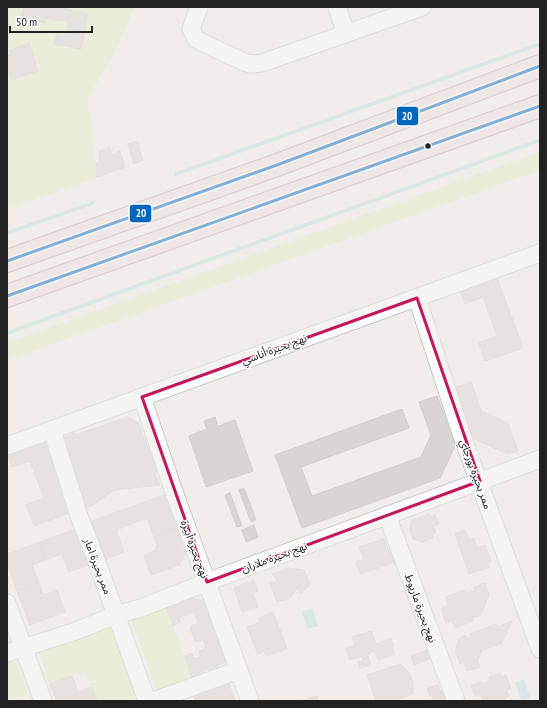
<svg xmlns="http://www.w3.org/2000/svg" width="547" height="708" font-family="'PT Sans Narrow','Noto Sans Arabic',sans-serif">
	<rect width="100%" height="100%" fill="#f0edea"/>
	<path fill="#e2eec7" d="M7,7H134L112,58L87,98L97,177L7,209Z
		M540,152V170L7,360V343Z
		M166,607L193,679L158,692L131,620Z
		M110,623L137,696L123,701H97L86,671L50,684L38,650Z
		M15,659L28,693L7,700V662Z"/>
	<path fill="#bce2e5" d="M312,608L318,626L307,629L302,612Z
		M524,679L530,698L521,701L515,682Z"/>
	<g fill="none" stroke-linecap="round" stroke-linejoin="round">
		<path stroke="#bce2e5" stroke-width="3.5" d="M176,174L540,44
			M7,233L93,203
			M7,333L540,140"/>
	</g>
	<path fill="#d8d5d3" stroke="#d3cecb" d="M24,7H58L88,14L81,49L54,44L57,34L66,36L68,22L46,18L45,23L21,18Z
		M29,43L38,71L11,80L7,69V56L11,55L10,50Z
		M137,141L143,160L134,164L128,144Z
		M110,148L112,155L120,151L125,167L97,177L96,163L100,160L99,151Z
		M496,275L523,348L485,361L479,343L497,336L483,297L465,304L459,288Z
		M471,382L481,411L508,423L518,451L507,454L472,438L454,388Z
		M437,396L456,444L440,478L302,528L275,455L402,409L409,428L301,467L312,496L421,457L431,435L419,402Z
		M127,417L138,422L157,472L155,474L160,485L114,490L93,505L79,509L62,438L74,433L76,435Z
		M215,417L218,426L235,420L253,471L206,487L189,436L207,429L204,421Z
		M44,440L72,512L34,526L26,505L44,498L30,461L12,467L7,453Z
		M244,488L256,520L251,522L239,490Z
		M230,493L242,526L237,527L225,495Z
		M164,495L176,528L154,537L147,518L116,530L124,552L106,559L92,521Z
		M430,514L431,517L435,515L439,524L433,526L436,533L432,534L433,538L422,542L413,539L410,531L411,521Z
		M254,525L258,537L246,542L242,530Z
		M176,528L185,555L179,565L151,575L144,555L155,551L157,544L154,537Z
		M76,529L89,565L69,572L62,554L46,560L40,542Z
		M465,530L469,540L474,538L477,548L485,545L491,562L488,563L490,567L469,574L455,534Z
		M384,539L389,553L392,552L395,562L360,574L356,562L364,559L359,547Z
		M40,542L46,560L32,565L39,583L17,591L7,563V554Z
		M289,568L304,570L310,585L301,593L297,589L290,598L277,602L270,584L277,581L272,574Z
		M254,580L258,591L253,593L258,607L242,612L234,588Z
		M39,583L43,595L57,590L65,612L30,625L17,591Z
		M485,583L489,595L481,615L472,618L473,621L455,628L452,621L446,623L441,609L448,606L445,597L464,590L465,594L475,591L474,587Z
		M191,598L204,601L214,629L193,636L190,627L198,623L194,612L179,617L180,622L173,625L166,607Z
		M273,612L287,649L266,656L264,651L258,654L247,627L261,622L259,618Z
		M512,621L502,643L481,651L478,661L480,667L467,671L464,662L460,664L456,653L457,644L461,637L465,635L467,639L471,637L470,634L496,624L497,627Z
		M214,629L226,662L216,666L218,671L210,673L208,669L198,673L199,677L193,679L184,656L192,654L194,659L201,657L199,651L206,648L203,640L195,642L193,636Z
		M371,631L376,644L391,638L394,646L392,647L395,654L378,660L375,651L367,654L371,665L360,668L358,662L363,660L361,656L350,660L346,648L355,645L352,637Z
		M430,649L433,658L414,665L411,656Z
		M401,664L410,674L413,682V694L393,701H376L367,675Z
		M500,673L502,677L506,675L511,688L506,690L509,696L504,698L505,701H483L480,694L475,696L471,686L481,682L482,684L490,681L489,677Z
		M72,676L78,692L92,687L97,701H57L50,684Z
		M228,682L235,701H216L215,699L210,701H195L193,694Z
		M438,685L441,692L430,696L427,689Z
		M444,690L447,700L434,701L432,695Z
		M317,696L318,701H303V700Z"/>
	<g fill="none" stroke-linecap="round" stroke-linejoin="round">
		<defs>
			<path id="minor" d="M199,7L191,29L196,39L201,42L244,62L251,64L262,63L422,7
				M337,7L346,34
				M417,298L461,433L540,649
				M142,397L173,489L250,701
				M52,430L79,516L97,562L147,701
				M7,446L540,253
				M387,515L456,701
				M7,603L43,701
				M7,653L73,632L116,615L141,608L207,582L540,459
				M153,701L239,670"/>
			<path id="highway" d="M7,261L277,165L540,66
				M7,296L540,106"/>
		</defs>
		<use href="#minor" stroke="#c9c8c6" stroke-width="19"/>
		<use href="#highway" stroke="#c79fb0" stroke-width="24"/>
		<use href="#minor" stroke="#fdfcfc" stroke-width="17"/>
		<use href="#highway" stroke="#ece0e3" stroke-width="22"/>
		<defs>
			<path id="bus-1" d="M7,261L277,165L540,66
				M7,296L540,106"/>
		</defs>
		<use href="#bus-1" stroke="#fff" stroke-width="6"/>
		<use href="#bus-1" stroke="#0065bd" stroke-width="3"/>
	</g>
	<path d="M0 0H547V708H0ZM417,298L480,481L207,582L142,397Z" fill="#f0edea" fill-opacity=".55" fill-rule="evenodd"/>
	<path fill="none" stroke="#c2185b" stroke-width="3" stroke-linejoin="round" d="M417,298L480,481L207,582L142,397Z"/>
	<circle fill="#222" stroke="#fff" stroke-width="1.5" cx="428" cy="146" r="3.5"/>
	<g text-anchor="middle" stroke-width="3" stroke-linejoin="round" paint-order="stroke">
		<g font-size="11" fill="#222" stroke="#fff">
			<text transform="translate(274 349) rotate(-20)" y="4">نهج بحيرة أناسي</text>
			<text transform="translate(476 474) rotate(70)" y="4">ممر بحيرة بورجاي</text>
			<text transform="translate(195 549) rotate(70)" y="4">نهج بحيرة أبيرة</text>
			<text transform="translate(274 557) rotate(-20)" y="4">نهج بحيرة ملاران</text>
			<text transform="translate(98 566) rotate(69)" y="4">ممر بحيرة امار</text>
			<text transform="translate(421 608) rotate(70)" y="4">نهج بحيرة ماريوط</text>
		</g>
	</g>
	<g stroke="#fff" stroke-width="1.5">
		<rect x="396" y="106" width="23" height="20" rx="4" fill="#0065bd"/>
		<rect x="129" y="204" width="23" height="19" rx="4" fill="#0065bd"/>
	</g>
	<g font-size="11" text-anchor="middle" font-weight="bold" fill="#fff">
		<text x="407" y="120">20</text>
		<text x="141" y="217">20</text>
	</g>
	<rect width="547" height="708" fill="none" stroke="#222222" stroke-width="16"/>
	<path d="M10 26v6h82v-6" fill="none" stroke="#222222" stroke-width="2"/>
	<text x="16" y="26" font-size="12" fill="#222222" stroke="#ffffff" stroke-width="3" paint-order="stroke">50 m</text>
</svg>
